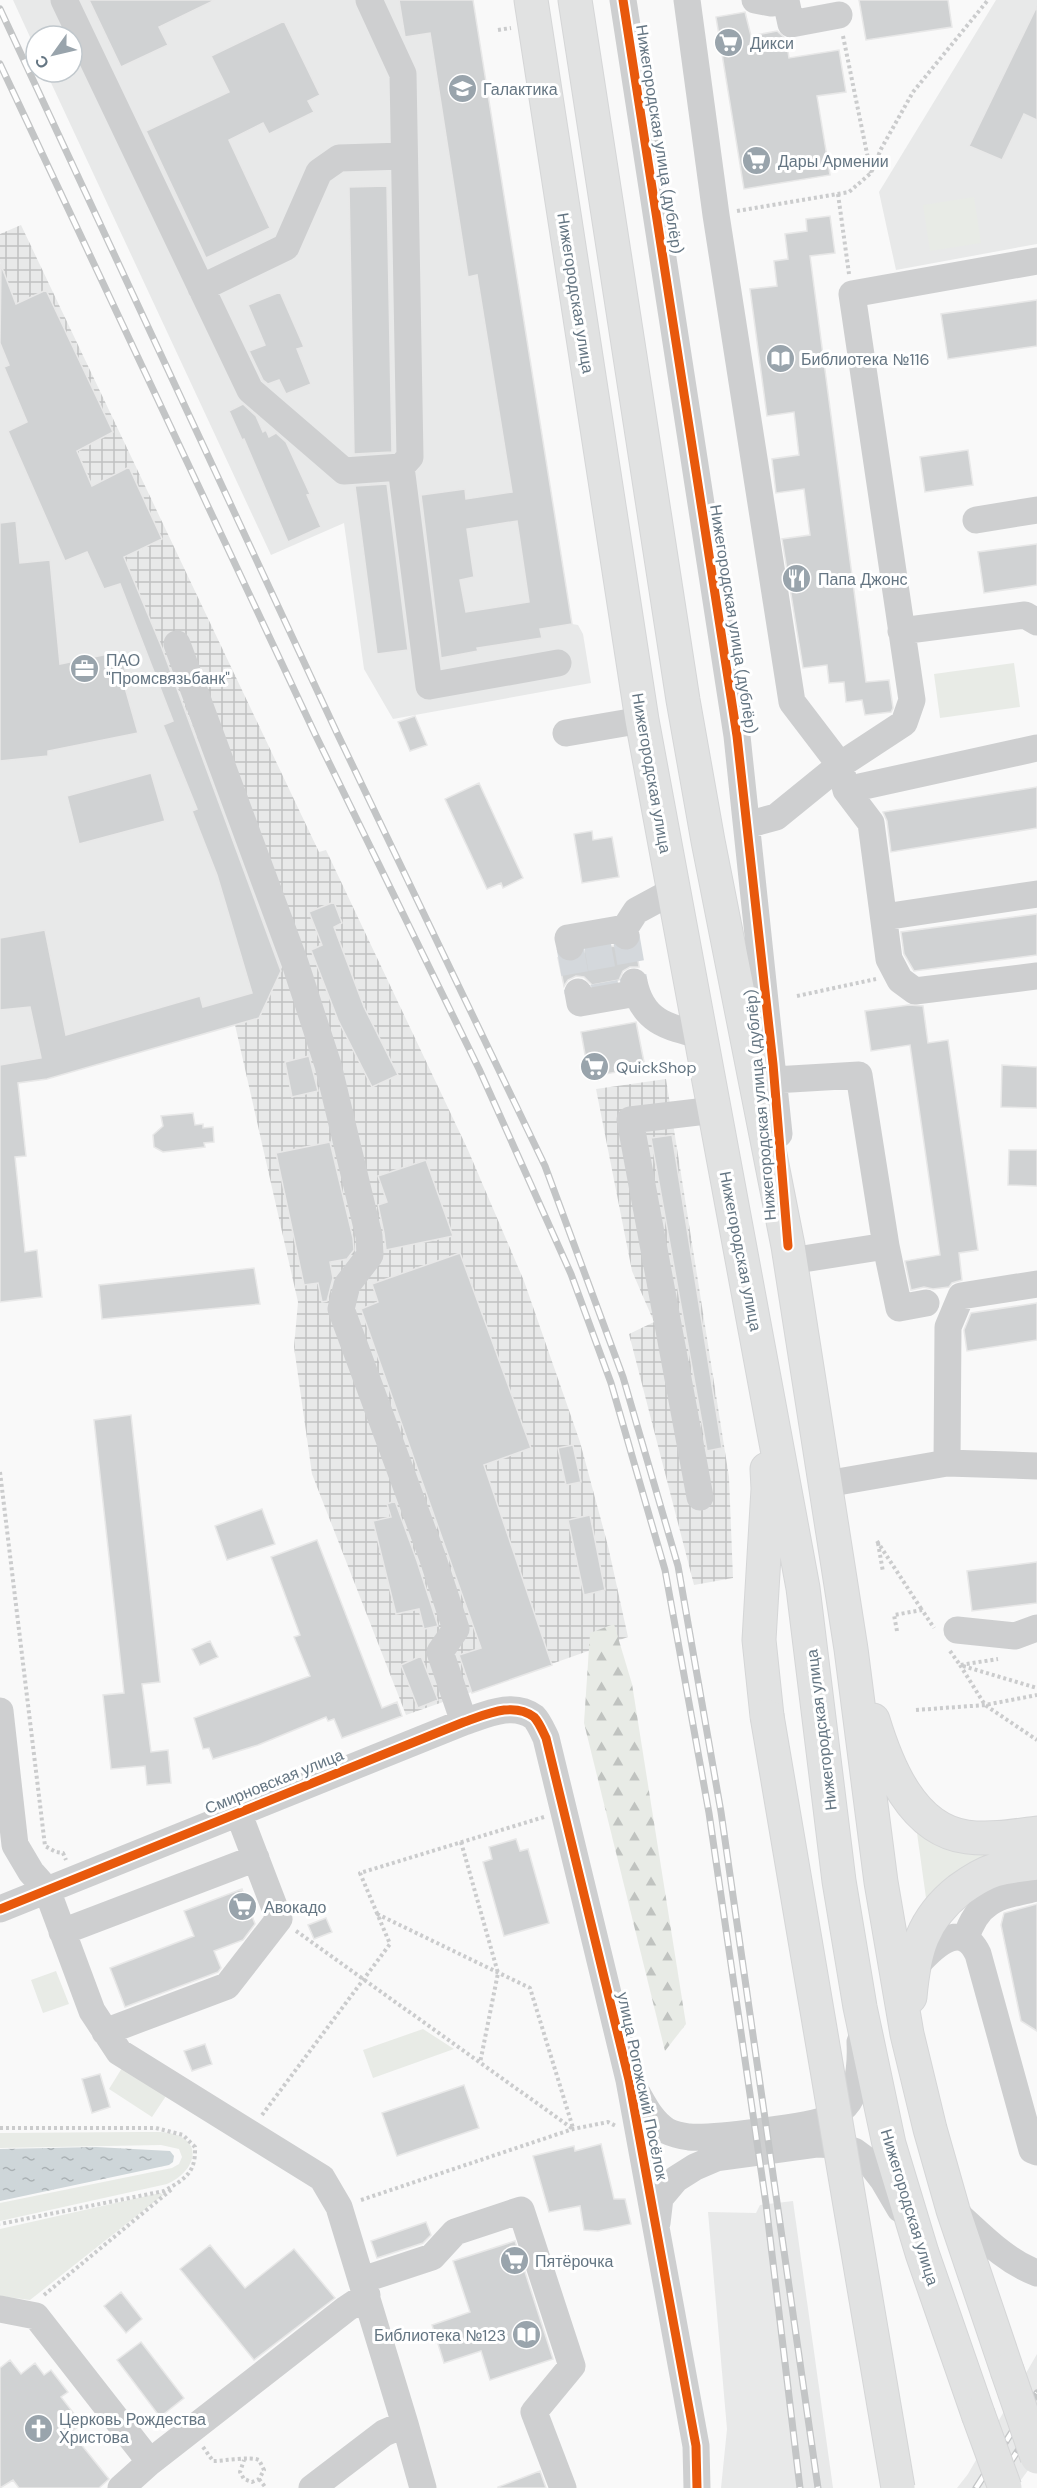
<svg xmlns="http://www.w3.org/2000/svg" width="1037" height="2488" font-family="'DM Sans',sans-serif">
	<defs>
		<pattern id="industrial-grid" width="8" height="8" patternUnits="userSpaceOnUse" patternTransform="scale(1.5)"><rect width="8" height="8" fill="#e8e9e9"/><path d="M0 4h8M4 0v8" fill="none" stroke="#c0c1c2"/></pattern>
		<pattern id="forest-firs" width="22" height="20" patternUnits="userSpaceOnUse" patternTransform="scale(1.5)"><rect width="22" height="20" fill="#e8ebe6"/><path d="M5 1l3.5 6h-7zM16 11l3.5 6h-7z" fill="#c0c3c0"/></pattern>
		<pattern id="water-ripples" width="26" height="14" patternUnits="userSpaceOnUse" patternTransform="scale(1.5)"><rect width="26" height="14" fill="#ced6d9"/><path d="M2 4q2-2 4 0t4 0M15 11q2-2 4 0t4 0" fill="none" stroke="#abb2b5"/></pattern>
	</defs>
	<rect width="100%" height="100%" fill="#f9f9f9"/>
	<path fill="#e8e9e9" d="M13,0H473L572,624L578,625L583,634L591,683L393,719L364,669L344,523L271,555L46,72H72V36H36V50Z
		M996,0H1037V244L896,270L879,192Z
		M0,262L152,624L222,799L283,965L259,1018L47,1079L0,1086Z
		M793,2201L833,2488H721L727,2429L708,2212L756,2213L760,2205Z
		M1037,2354V2458L1015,2488H957L968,2474Z"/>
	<path fill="url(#industrial-grid)" d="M21,225L319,852L326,850L468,1150L524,1281L580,1442L608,1546L628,1637L406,1715L312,1474L294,1347L298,1302L235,1025L259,1018L283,965L222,799L152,624L59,408L2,269L0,262V234Z
		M666,1079L729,1477L733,1578L694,1585L629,1334L654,1322L632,1271L596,1089Z"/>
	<path fill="#e8ebe6" d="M974,197L981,243L930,251L923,205Z
		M1014,663L1020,707L940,718L934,674Z
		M923,1832L986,1853L991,1855L929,1901L926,1898L917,1833Z
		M56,1971L69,2004L43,2013L31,1980Z
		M423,2029L454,2049L373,2078L363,2050Z
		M122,2068L166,2096L152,2117L109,2089Z
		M143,2132C153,2132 167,2131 177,2135C206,2146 190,2175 167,2184L0,2221V2203L172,2168L179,2164L182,2157L179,2149L161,2145L0,2148V2133Z
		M160,2193L163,2195L30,2300L0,2296V2229Z"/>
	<path fill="url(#forest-firs)" d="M614,1624L632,1684L686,2024L665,2051L584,1723L590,1633Z"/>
	<path fill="url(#water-ripples)" d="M96,2147L170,2151L174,2156L173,2162L169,2165L0,2201V2149Z"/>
	<path fill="#d0d2d3" stroke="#e8e8e8" stroke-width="1.5" fill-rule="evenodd" d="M89,0H215L159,27L168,45L121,67Z
		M399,0H473L572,624L540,629L542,638L477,648L478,651L441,658L421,495L465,489L466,499L512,492L477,275L468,277L430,33L405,37ZM517,521L529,602L466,612L460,580L474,577L467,529Z
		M859,0H948L952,27L866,40Z
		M1037,6V120L1024,114L1002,160L969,146Z
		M745,12L751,36L777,31L786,39L789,58L839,50L846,92L817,96L830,175L744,189L716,17Z
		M284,21L320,95L308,101L314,112L269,134L263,123L229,140L270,228L206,258L146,131L229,92L211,56Z
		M387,186L392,452L354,454L349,187Z
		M830,216L835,253L810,256L866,682L889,680L893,708L891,712L865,715L862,700L846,702L844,682L829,683L827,665L803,668L782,539L810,535L804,489L776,493L772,459L799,455L794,412L767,416L750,289L777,286L774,261L788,259L785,234L807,231L806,219Z
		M1,265L16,304L46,290L113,432L77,451L92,486L129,467L162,539L124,557L162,648L281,971L259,1018L47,1079L18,1083L26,1156L15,1157L25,1252L37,1250L42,1297L0,1302V1065L41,1058L30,1007L0,1010V938L45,930L66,1035L200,996L203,1007L252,993L217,875L192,811L197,809L163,725L173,721L120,584L104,589L87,552L65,561L8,431L27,422L4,367L9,365L0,343Z
		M280,292L304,347L297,349L311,384L286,394L279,380L268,384L263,380L249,351L265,345L248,305Z
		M1037,300V346L948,359L941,314Z
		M243,404L256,416L263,432L266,430L269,437L276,433L286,442L310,494L307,495L321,527L288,542L244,439L242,440L229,411Z
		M968,450L973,485L925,492L920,457Z
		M387,484L408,650L377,654L355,486Z
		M16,521L20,563L50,560L60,664L122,651L126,676L122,677L138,733L48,751V756L0,761V523Z
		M1037,544V585L984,593L978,552Z
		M415,716L427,745L410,751L398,722Z
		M151,773L165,821L79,844L67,796Z
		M479,783L523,878L503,888L501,883L487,889L445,799Z
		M1037,787V828L891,852L887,821L883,812Z
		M592,831L593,840L612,837L619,877L582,883L574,834Z
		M334,902L342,923L334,927L364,1007L398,1075L372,1087L338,1020L311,950L322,945L309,912Z
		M1037,914V955L914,971L904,954L901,932Z
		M614,946L619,950L627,952L636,948L639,967H630L623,971L619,980L592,985L584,977L576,976L568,980L564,986L558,958L565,962H573L581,958L585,951Z
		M909,1005L923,1006L928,1043L948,1040L978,1250L959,1253L962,1280L952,1283L949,1287L933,1289L924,1287L911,1290L905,1261L940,1255L910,1045L871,1051L865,1011Z
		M636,1022L645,1067L589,1077L581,1032Z
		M309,1056L318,1091L292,1097L285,1062Z
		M1002,1065L1037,1067V1108L1001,1107Z
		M193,1113L195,1125L203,1124V1128L213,1127L214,1142L204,1143L205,1147L163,1152L154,1147L153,1135L163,1126L161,1116Z
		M672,1135L722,1448L707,1451L651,1138Z
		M330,1142L353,1238L354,1250L347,1259L330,1262L333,1278L327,1301L322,1302L318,1283L304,1285L276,1153Z
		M1009,1150H1037V1186L1008,1185Z
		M426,1160L453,1236L386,1250L384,1233L378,1205L387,1202L378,1176Z
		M460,1253L531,1448L484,1465L552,1665L472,1693L459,1655L481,1648L361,1309L378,1302L372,1284Z
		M254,1268L260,1304L102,1319L99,1285Z
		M1037,1303V1340L967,1351L964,1330L971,1313Z
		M131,1415L160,1682L142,1684L151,1752L168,1750L171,1783L147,1785L145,1766L111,1769L103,1695L124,1693L94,1420Z
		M573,1445L581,1482L566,1485L558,1448Z
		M395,1501L417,1561L438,1626L424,1629L419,1609L396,1614L373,1521L391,1517L387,1504Z
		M262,1509L275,1544L227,1560L215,1526Z
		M590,1515L605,1590L584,1595L568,1520Z
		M317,1540L382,1708L397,1702L402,1716L342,1738L334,1719L328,1721L326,1717L258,1745L213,1759L209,1748L203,1749L194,1718L310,1676L294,1637L300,1635L271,1557Z
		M1037,1562V1603L972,1611L967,1571Z
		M210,1641L218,1657L200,1665L192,1649Z
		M421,1656L438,1700L418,1708L401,1665Z
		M516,1839L520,1851L528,1849L549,1923L504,1936L483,1862L492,1859L489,1847Z
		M242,1889L255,1924L243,1940L214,1951L221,1968L218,1972L125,2007L110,1968L194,1936L184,1911Z
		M1037,1904V2031L1021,2021L1001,1925L1004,1913Z
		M326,1918L332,1932L314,1939L308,1925Z
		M205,2044L212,2064L192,2071L184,2051Z
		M100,2074L110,2107L92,2113L82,2079Z
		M464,2085L479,2128L397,2156L382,2113Z
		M601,2144L614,2199H625L631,2224L598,2231L584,2230L580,2206L549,2212L533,2156L574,2146L575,2151Z
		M426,2222L431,2235L423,2243L377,2258L371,2241Z
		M515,2241L553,2359L490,2380L481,2351L444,2363L432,2325L470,2312L453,2261Z
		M210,2245L245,2288L294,2249L335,2298L254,2360L180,2269Z
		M121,2292L142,2319L126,2333L104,2306Z
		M141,2342L184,2398L160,2417L117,2360Z
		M10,2360L21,2374L35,2363L44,2375L51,2370L68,2392L61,2397L82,2424L71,2432L109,2479L99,2488H19L13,2480L0,2488V2368Z
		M540,2471L546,2488H498V2487Z"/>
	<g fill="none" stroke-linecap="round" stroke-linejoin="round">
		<path stroke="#d4d8dc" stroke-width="27" stroke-dasharray="27 14" stroke-linecap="butt" d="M626,936L634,982
			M597,942L605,987
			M570,947L578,992"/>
		<defs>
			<path id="major" d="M531,0L642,720L803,1588L839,1881L860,2007L889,2144L922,2253L978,2414
				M575,0L683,700L708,841L788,1246L851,1649L881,1882L907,2034L930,2129L953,2210L1007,2370
				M767,1716L759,1640L768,1489L767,1469
				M873,1720C887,1766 912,1830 967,1837C991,1840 1014,1836 1037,1833
				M910,1997C914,1952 922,1919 959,1890C970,1882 982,1874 995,1870C1008,1866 1024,1865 1037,1863"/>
		</defs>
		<use href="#major" stroke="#d5d6d7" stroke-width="35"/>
		<path stroke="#cbcccd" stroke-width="4" stroke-dasharray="3 3" stroke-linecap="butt" d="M498,30L511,28
			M843,36L871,173
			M838,194L849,274
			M737,211L849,192L871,173L881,149L913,92L988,0
			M797,996L876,979
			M0,1472L45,1846L56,1852L63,1853L66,1860
			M877,1541L922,1610
			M878,1543L883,1572
			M897,1631L894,1615L922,1610L934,1628
			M950,1651L960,1665L998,1659
			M960,1665L985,1705L1037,1740
			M963,1666L1037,1688
			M916,1710L985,1705L1037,1695
			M461,1842L498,1973L480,2063
			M377,1914L530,1988L573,2128
			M296,1931L573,2129
			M262,2115L390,1944L360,1873L544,1817
			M0,2128H156L183,2135L195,2147C196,2173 185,2179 164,2191L0,2224
			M361,2200L573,2129L608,2122L616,2126
			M44,2295L172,2189
			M203,2447L213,2461C225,2461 250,2456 259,2460L264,2470L259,2479L252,2482L244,2479L240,2472L244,2460
			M259,2479L266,2488"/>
		<path stroke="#cecfd0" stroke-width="27" d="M64,0L250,390L344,471L401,467L410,457L403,74L369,0
			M623,0L737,736L779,1134
			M687,0L716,215L792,702L840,765L846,790L871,823L889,959L900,980L915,991L1037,976
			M755,0L771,3L786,1L791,24L839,15
			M201,288L286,247L319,172L339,158L404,156
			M401,467L429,686L558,663
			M976,520L1037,510
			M901,631L1025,615L1037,622
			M177,644L295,963L328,1065L369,1236L370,1255L347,1285L341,1309L432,1556L456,1629L440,1652L464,1722
			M566,733L642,720
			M846,790L1037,748
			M747,825L776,817L840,765L904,723L912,700L852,294L1037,261
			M884,917L1037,894
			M626,936L625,928L636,911L673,891
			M570,947L568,938L625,928
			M634,982C642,1021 666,1027 701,1035
			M578,992L580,1003L637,993
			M774,1080L859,1075L886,1246L790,1261
			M886,1246L899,1308L926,1303
			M947,1463L948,1327L961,1296L1037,1284
			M826,1484L947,1463L1037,1466
			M700,1497L630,1120L715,1110
			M957,1630L1015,1636L1037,1628
			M0,1711L15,1845L31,1872L47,1890L92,2011L119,2052L322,2178L339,2207L405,2424L384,2433L312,2488
			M0,1909L464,1722C485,1715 513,1701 534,1717C539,1722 543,1732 546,1738L629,2080L696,2446L697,2488
			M62,1932L256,1858
			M966,1938C978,1898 1001,1896 1037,1888
			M912,1970C929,1951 960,1916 978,1954L1032,2150L1037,2152
			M105,2032L227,1986L279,1919L238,1812
			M636,2091C644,2105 652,2122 667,2131C673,2134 682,2136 689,2137C710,2139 811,2127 830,2118C833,2117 838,2113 841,2110C859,2095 861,2064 860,2042
			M953,2210C979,2233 1004,2261 1037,2273
			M657,2223L660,2198L676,2179L695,2167L716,2158L818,2144L835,2145L854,2151L869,2162L883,2180L900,2209
			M362,2280L432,2257L455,2232L521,2210L572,2366L534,2412L563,2488
			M0,2309L36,2316L150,2462L121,2488
			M405,2424L423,2488
			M150,2462L346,2309L367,2295"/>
		<use href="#major" stroke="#e1e2e2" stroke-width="33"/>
		<defs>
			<path id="rail" d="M0,9L337,733L545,1166L623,1377L678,1566L721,1812L818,2488
				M0,64L315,734L479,1069L571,1274L611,1383L665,1570L709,1813L766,2204L800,2488
				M976,2488L1037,2393
				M993,2488L1037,2422"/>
		</defs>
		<use href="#rail" stroke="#c3c5c6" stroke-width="7"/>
		<use href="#rail" stroke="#fff" stroke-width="4.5" stroke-dasharray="14" stroke-linecap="butt"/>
		<defs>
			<path id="major-bridge" d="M767,1716L898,2488
				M1007,2370L1037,2457
				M978,2414L1005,2488"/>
		</defs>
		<use href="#major-bridge" stroke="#d5d6d7" stroke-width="35" stroke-linecap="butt"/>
		<use href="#major-bridge" stroke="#e1e2e2" stroke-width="33"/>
		<defs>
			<path id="cycleway" d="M623,0L737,736L773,1064L788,1246
				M0,1909L464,1722C485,1715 513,1701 534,1717C539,1722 543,1732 546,1738L629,2080L696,2446L697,2488"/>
		</defs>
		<use href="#cycleway" stroke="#fff" stroke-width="13"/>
		<use href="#cycleway" stroke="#e8590c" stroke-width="9"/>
	</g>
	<defs>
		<symbol id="supermarket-disc" viewBox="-11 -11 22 22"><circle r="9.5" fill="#99a4ac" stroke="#fff"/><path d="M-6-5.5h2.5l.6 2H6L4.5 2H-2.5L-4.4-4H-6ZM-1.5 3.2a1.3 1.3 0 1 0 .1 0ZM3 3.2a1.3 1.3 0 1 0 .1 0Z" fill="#fff"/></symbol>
		<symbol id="university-disc" viewBox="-11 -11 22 22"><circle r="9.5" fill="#99a4ac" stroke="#fff"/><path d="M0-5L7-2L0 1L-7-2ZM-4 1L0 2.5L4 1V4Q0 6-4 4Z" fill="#fff"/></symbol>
		<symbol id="library-disc" viewBox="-11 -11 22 22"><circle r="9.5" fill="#99a4ac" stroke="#fff"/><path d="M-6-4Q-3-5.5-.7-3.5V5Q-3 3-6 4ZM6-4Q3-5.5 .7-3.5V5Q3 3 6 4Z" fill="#fff"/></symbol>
		<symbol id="restaurant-disc" viewBox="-11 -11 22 22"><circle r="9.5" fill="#99a4ac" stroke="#fff"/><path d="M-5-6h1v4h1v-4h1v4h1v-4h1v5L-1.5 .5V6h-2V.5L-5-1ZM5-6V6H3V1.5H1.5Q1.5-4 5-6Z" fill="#fff"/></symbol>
		<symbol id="office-disc" viewBox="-11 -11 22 22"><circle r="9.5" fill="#99a4ac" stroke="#fff"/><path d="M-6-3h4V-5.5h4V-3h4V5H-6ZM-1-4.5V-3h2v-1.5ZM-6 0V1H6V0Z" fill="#fff"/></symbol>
		<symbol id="church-disc" viewBox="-11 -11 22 22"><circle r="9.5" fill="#99a4ac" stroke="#fff"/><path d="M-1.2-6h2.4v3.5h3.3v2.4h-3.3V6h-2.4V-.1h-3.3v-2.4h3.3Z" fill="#fff"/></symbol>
	</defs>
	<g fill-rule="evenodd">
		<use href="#supermarket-disc" x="712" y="26" width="33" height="33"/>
		<use href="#university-disc" x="446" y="72" width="33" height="33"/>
		<use href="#supermarket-disc" x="740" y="144" width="33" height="33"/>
		<use href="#library-disc" x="764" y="342" width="33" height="33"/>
		<use href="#restaurant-disc" x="780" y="562" width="33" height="33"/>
		<use href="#office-disc" x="68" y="652" width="33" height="33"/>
		<use href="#supermarket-disc" x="578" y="1050" width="33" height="33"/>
		<use href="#supermarket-disc" x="226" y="1890" width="33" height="33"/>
		<use href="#supermarket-disc" x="498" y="2244" width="33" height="33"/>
		<use href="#library-disc" x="510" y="2318" width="33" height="33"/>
		<use href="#church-disc" x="22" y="2412" width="33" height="33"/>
	</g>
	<g text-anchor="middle" stroke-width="6" stroke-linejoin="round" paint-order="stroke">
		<g font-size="16" fill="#657683" stroke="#fff" text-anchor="start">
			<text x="750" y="49">Дикси</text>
			<text x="483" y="95">Галактика</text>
			<text x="778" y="167">Дары Армении</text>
			<text x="801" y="365">Библиотека №116</text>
			<text x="818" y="585">Папа Джонс</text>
			<text x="106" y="666">ПАО<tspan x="106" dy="18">"Промсвязьбанк"</tspan></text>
			<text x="616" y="1073">QuickShop</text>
			<text x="264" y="1913">Авокадо</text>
			<text x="535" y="2267">Пятёрочка</text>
			<text x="506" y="2341" text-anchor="end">Библиотека №123</text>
			<text x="59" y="2425">Церковь Рождества<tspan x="59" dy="18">Христова</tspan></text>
		</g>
		<g font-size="16" fill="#657683" stroke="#fff">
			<text transform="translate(660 139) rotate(81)" y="6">Нижегородская улица (дублёр)</text>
			<text transform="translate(576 293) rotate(81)" y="6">Нижегородская улица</text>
			<text transform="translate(734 619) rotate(81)" y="6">Нижегородская улица (дублёр)</text>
			<text transform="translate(652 773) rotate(80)" y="6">Нижегородская улица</text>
			<text transform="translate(760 1105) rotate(-95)" y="6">Нижегородская улица (дублёр)</text>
			<text transform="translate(741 1251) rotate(79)" y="6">Нижегородская улица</text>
			<text transform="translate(821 1730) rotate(-97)" y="6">Нижегородская улица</text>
			<text transform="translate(274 1781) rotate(-22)" y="6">Смирновская улица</text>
			<text transform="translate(643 2086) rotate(78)" y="6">улица Рогожский Посёлок</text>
			<text transform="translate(910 2207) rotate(73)" y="6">Нижегородская улица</text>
		</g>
	</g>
	<g transform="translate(54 54) rotate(236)"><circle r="28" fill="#ffffff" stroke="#c1c8cd" stroke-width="1.5"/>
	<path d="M0-4.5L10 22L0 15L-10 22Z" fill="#99a4ac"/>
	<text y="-9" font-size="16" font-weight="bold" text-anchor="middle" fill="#657683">С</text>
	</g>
</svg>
